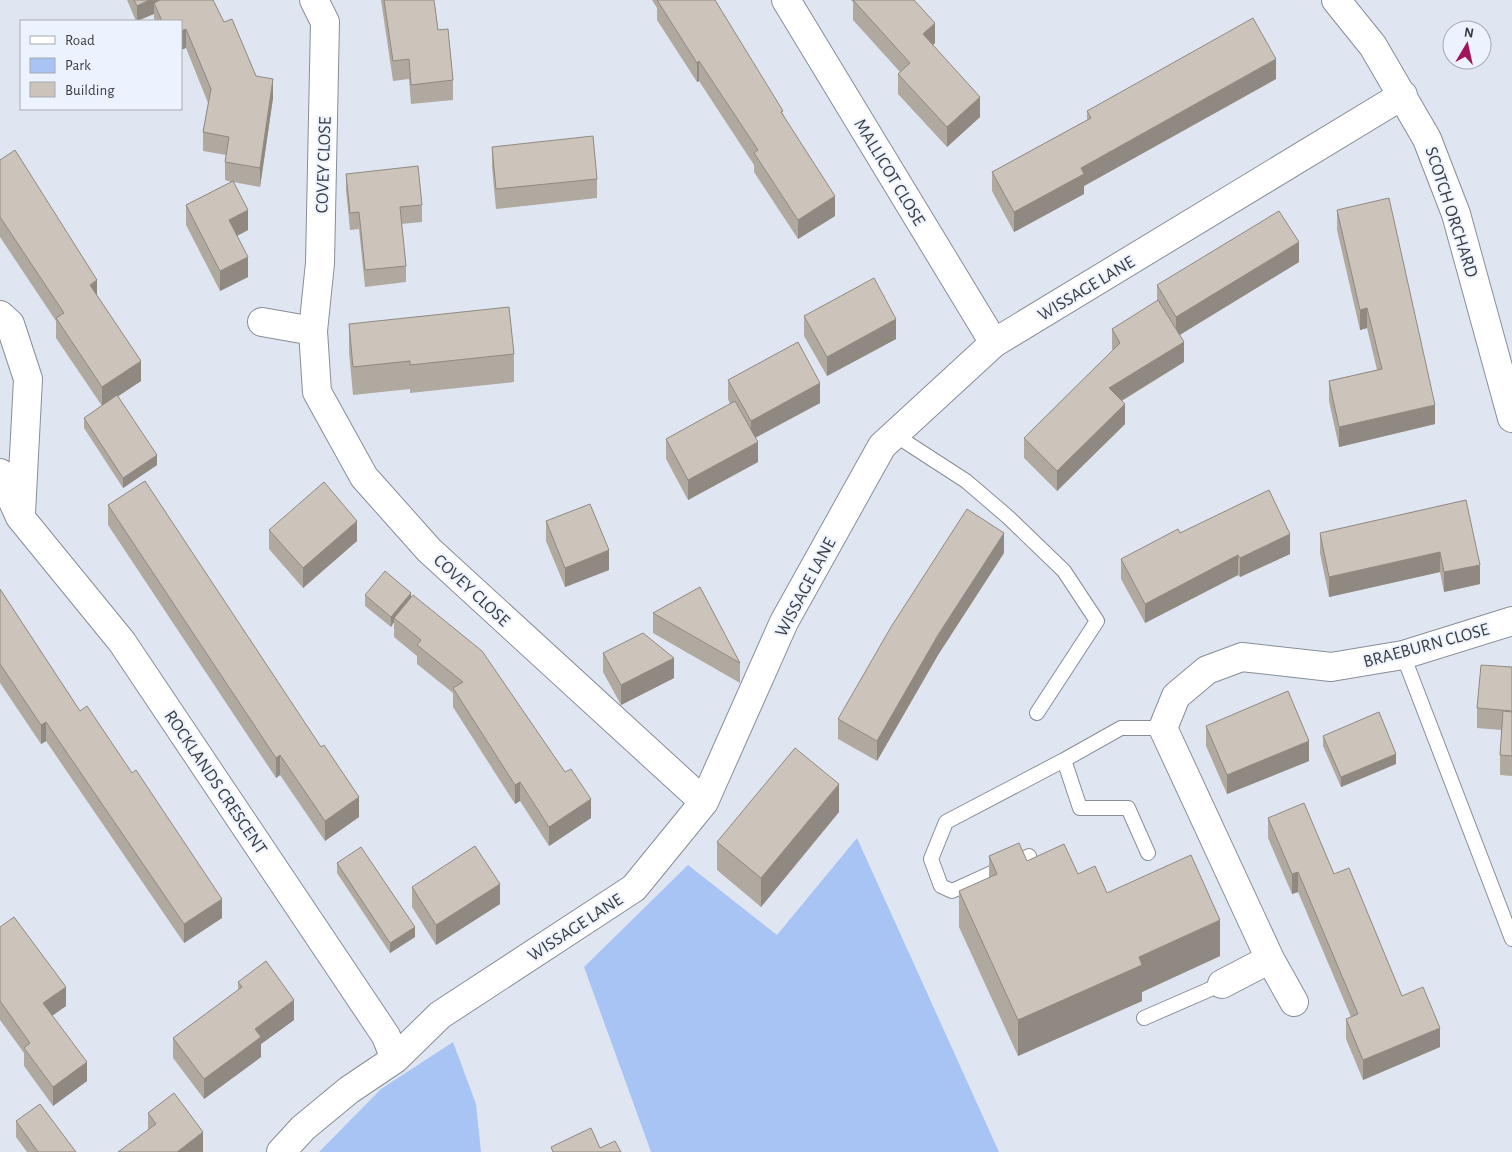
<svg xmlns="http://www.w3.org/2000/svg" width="1512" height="1152" font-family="'Alegreya Sans',sans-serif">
	<rect width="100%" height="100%" fill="#e0e6f1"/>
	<path fill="#a8c4f5" d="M857,838L999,1152H651L584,967L688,865L777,935Z
		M453,1042L476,1104L481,1152H319L381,1089Z"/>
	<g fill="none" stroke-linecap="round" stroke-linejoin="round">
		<defs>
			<path id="service" d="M895,435L966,481L1008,517L1064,571L1097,621L1037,713
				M1403,655L1512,939
				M1148,853L1128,808H1080L1064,760L1121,728H1163
				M1029,856L952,891L941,886L931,859L946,822L1064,760
				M1144,1018L1222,984"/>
			<path id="minor" d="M314,0L325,22L320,263L313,331L317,392L364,477L429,550L704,802
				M786,0L994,343
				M1336,0L1373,46L1427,139L1456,214L1512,418
				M0,315L10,324L28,379L21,513
				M262,322L313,331
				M0,473L20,517L122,642L386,1036L395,1059
				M1222,984L1270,959
				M1294,1002L1270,959L1163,728L1176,696L1207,670L1242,657L1331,667L1403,655L1512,621
				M281,1152L303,1128L349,1090L395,1059L440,1015L634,888L704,802L784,622L882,446L994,343L1403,95"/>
		</defs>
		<use href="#service" stroke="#888e98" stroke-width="16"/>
		<use href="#minor" stroke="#888e98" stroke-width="30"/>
		<use href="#service" stroke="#fff" stroke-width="14"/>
		<use href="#minor" stroke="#fff" stroke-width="28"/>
	</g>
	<path fill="#afa9a0" d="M127,0H213L224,22L256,76L273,98L260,187L233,182L248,230L237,236L248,277L220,291L186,225V205L231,182L225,180V162L226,155L203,151V132L208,103L186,48L181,21H154V14L136,21Z
		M381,0H434L438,30L453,80V100L411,104L409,79L393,81Z
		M652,0H715L783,114L835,216L798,239L754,172V165L699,81L697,82L657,20V8Z
		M851,0H914L935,43L933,45L980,117L947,147L898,94V74L900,72L853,20V2Z
		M1276,79L1084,186V194L1014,232L992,191V172L1087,120V111Z
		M492,147L597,179V198L496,209L492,167Z
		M0,160L97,296L141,381L118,396L157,465L123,488L84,428V418L102,406L56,338V321L0,237Z
		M346,174L422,205V222L401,224L406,266V282L365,287L359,229L350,230L346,190Z
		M1337,210L1435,424L1339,447L1329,401V381L1377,370L1367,328L1360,330L1337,230Z
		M1299,262L1180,335L1184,362L1122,401L1125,424L1057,491L1024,458V438L1113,350L1112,349V329L1157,302V285Z
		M804,316L896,339L827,376L804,336Z
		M349,324L514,354V382L410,393V389L353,395L349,352Z
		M728,380L820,403L755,438L758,462L688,500L666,459V439L730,404L728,399Z
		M1466,500L1480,584L1444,592L1440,572L1329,597L1320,553V533Z
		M108,505L359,817L325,841L280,775L276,778L108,525Z
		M546,521L609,570L565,587L546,541Z
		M269,530L357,541L303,588L269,549Z
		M1180,533L1290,554L1240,577L1238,575L1145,623L1121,579V559Z
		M1004,553L938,655L877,761L838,739V719Z
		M0,589L80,711L222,918L184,943L46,741L41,744L0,683Z
		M365,595L411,598L591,818L549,846L520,801L515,804L453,707V693L417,664V656L394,637V622L391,627L365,606Z
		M653,613L740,663V683L653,633Z
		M603,653L674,678L621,705L603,672Z
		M1512,667V776L1500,775V755L1502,730L1477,728V708Z
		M1206,726L1309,761L1227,794L1206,746Z
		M1323,736L1396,764L1341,787L1323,746Z
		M839,812L761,907L717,870V842Z
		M1268,818L1334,874L1402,996L1440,1047L1363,1080L1346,1039V1019L1351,1017L1298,892L1292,894L1268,838Z
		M989,856L1027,861L1078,874L1107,893L1220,956L1142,992V1001L1018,1056L959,927V891L989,878Z
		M337,863L415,937L390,953L337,873Z
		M412,887L500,904L436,945L412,907Z
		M0,927L66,1006L52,1016L87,1081L53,1106L24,1066V1053L0,1020Z
		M238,982L294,1020L261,1044V1057L204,1099L173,1058V1038L238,991Z
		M148,1113L203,1152L148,1130Z
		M16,1121L76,1152H27L16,1137Z"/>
	<path fill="#8f8982" d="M149,0H173L154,3V14L137,21V6Z
		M935,23V43L923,54V34Z
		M186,29V48L181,50V31Z
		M1276,59V79L1084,186V194L1014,232V212L1081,168Z
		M699,61V81L697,82V63Z
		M273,79V98L260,187V168Z
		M980,97V117L947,147V127Z
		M835,196V216L798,239V220Z
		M248,210V230L229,240V220Z
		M1299,242V262L1176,337V317Z
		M248,257V277L220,291V271Z
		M97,280V300L90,285Z
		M1367,308V328L1360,330V310Z
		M896,319V339L827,376V357Z
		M1184,342V362L1109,408V388Z
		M141,361V381L102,407V387Z
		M820,383V403L751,440V421Z
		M1125,404V424L1057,491V471Z
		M1435,405V424L1339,447V427Z
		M758,442V462L688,500V480Z
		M157,455V465L123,488V478Z
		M357,521V541L303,588V568Z
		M1004,533V553L938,655L877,761V741L938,635Z
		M1290,534V554L1240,577V558Z
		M609,550V570L565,587V568Z
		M1440,552V572L1329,597V577Z
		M1238,555V575L1145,623V604Z
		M1480,565V584L1444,592V572Z
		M411,593V603L394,618V622L391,627V617Z
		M674,658V678L621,705V685Z
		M46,722V741L41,744V725Z
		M1309,741V761L1227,794V775Z
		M1396,754V764L1341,787V777Z
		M280,755V775L276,778V758Z
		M520,782V801L515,804V785Z
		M839,784V812L761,907V878Z
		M359,797V817L325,841V821Z
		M591,799V818L549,846V827Z
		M1298,872V892L1292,894V874Z
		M500,884V904L436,945V925Z
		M222,899V918L184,943V924Z
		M1220,920V956L1142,992V1001L1018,1056V1020L1139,957Z
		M415,927V937L390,953V943Z
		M66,987V1006L43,1022V1003Z
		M294,1000V1020L261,1044V1057L204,1099V1079L255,1029Z
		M1440,1028V1047L1363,1080V1060Z
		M87,1062V1081L53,1106V1087Z
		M203,1132V1152H177Z"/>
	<path fill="#ccc4ba" stroke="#8f8982" d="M134,0H149L137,6Z
		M160,0H213L224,22L232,19L256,76L273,79L260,168L225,162L229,137L203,132L211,89L186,29L181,31V21H162L154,3Z
		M384,0H434L438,30L448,29L453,80L411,85L409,59L393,61Z
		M657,0H715L783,111L781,112L835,196L798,220L754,153L758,150L699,61L697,63Z
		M853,0H914L935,23L923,34L980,97L947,127L898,74L910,63Z
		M1253,18L1276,59L1081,168L1084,174L1014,212L992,172L1091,118L1087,111Z
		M593,136L597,179L496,189L492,147Z
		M15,150L97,280L90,285L141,361L102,387L56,318L64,313L0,217V160Z
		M418,166L422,205L400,207L406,266L365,270L359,212L350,213L346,174Z
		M233,181L248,210L229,220L248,257L220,271L186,205Z
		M1389,198L1435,405L1339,427L1329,381L1382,369L1367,308L1360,310L1337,210Z
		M1279,211L1299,242L1176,317L1157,285Z
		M874,278L896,319L827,357L804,316Z
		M1158,300L1184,342L1109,388L1125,404L1057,471L1024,438L1120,343L1112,329Z
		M509,307L514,354L410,365V361L353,367L349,324Z
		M798,342L820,383L751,421L728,380Z
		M117,395L157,455L123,478L84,418Z
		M735,401L758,442L688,480L666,439Z
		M145,481L321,747L324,745L359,797L325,821L280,755L276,758L108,505Z
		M324,482L357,521L303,568L269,530Z
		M1269,490L1290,534L1240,558L1238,555L1145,604L1121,559L1178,529L1180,533Z
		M1466,500L1480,565L1444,572L1440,552L1329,577L1320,533Z
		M590,504L609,550L565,568L546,521Z
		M967,509L1004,533L938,635L877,741L838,719L891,627Z
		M385,571L411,593L391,617L365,595Z
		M700,587L740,663L653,613Z
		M0,589L80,711L87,706L132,773L136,770L222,899L184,924L46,722L41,725L0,664Z
		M413,595L482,651L565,772L571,769L591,799L549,827L520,782L515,785L453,688L463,682L417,645L421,640L394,618Z
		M643,633L674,658L621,685L603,653Z
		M1481,665L1512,667V711L1477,708Z
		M1288,691L1309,741L1227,775L1206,726Z
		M1503,711L1512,712V756L1500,755Z
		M1379,712L1396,754L1341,777L1323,736Z
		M795,748L839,784L761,878L717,842Z
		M1304,803L1334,874L1349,868L1402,996L1423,987L1440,1028L1363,1060L1346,1019L1358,1014L1298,872L1292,874L1268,818Z
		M1019,843L1027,861L1064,844L1078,874L1095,866L1107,893L1191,855L1220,920L1139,957L1142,965L1018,1020L959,891L997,874L989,856Z
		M475,846L500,884L436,925L412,887Z
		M361,847L415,927L390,943L337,863Z
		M14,917L66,987L43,1003L87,1062L53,1087L24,1048L30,1043L0,1001V927Z
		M266,961L294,1000L255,1029L261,1037L204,1079L173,1038L242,987L238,982Z
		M174,1093L203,1132L177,1152H118L156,1124L148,1113Z
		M40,1104L76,1152H38L16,1121Z
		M591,1128L600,1148L615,1141L621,1152H553L551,1147Z"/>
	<g text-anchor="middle" stroke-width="4" stroke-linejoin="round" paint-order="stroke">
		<g font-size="18" fill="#3a3d41" stroke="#edf3fe">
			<text transform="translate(323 165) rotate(-88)" y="6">COVEY CLOSE</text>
			<text transform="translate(890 172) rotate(59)" y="6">MALLICOT CLOSE</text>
			<text transform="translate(1452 212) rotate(72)" y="6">SCOTCH ORCHARD</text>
			<text transform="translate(1086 288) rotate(-31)" y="6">WISSAGE LANE</text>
			<text transform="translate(805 587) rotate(-62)" y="6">WISSAGE LANE</text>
			<text transform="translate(472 590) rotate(43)" y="6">COVEY CLOSE</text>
			<text transform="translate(1426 645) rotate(-15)" y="6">BRAEBURN CLOSE</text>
			<text transform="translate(216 782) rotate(56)" y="6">ROCKLANDS CRESCENT</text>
			<text transform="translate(575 927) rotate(-33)" y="6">WISSAGE LANE</text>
		</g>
	</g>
	<rect x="20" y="20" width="162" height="90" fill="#edf3fe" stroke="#a5aab2"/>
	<rect x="30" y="36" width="25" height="8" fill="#ffffff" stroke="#a5aab2"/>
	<text x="65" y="45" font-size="15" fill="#3a3d41">Road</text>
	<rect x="30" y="58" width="25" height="15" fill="#a8c4f5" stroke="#a5aab2"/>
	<text x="65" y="70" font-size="15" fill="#3a3d41">Park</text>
	<rect x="30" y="82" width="25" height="15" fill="#ccc4ba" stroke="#a5aab2"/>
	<text x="65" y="95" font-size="15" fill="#3a3d41">Building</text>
	<g transform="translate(1467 45) rotate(9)"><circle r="24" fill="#edf3fe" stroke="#a5aab2"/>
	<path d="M0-4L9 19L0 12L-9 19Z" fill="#a2145b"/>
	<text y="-8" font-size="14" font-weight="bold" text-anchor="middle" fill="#3a3d41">N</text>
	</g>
</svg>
